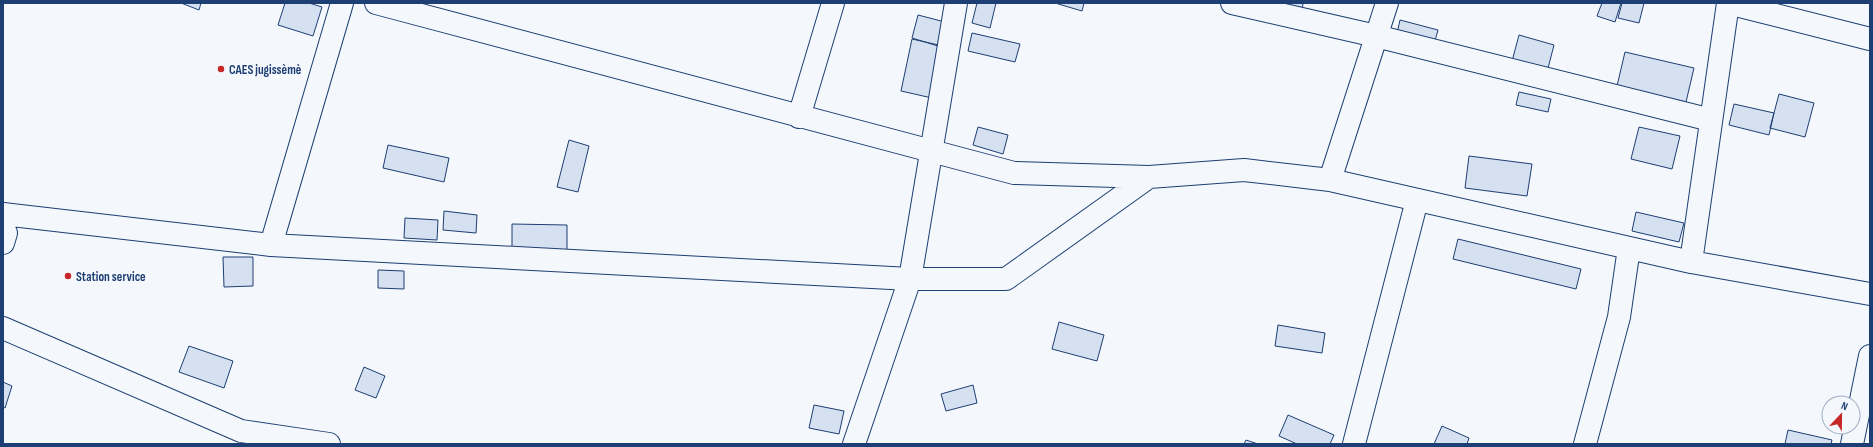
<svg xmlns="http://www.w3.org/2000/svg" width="1873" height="447" font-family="'Sofia Sans Condensed',sans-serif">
	<rect width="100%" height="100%" fill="#f4f7fb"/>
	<path fill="#d5e0f0" stroke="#1d3f73" d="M181,3H201L199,10Z
		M285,3H309L322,7L313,36L278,25Z
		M977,3H996L990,28L972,23Z
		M1055,3H1084L1082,11Z
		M1256,3H1303L1302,12Z
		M1602,3H1621L1615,22L1597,16Z
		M1622,3H1644L1639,23L1618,18Z
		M918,15L945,22L938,46L912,38Z
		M1400,20L1438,30L1433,48L1396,38Z
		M972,33L1020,44L1015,62L968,51Z
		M1519,35L1554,45L1546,76L1511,65Z
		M912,39L943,46L932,98L901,91Z
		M1625,52L1694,68L1686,102L1617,86Z
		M1519,92L1551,99L1548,112L1516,105Z
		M1779,94L1814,103L1805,137L1770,128Z
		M1734,104L1774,113L1769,135L1729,125Z
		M978,127L1008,135L1003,154L973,145Z
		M1639,127L1680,136L1672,169L1631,159Z
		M569,140L589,146L578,192L557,187Z
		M388,145L449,158L444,182L383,168Z
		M1469,156L1532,164L1527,196L1465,188Z
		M444,211L477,215L476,233L443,230Z
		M1636,212L1684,223L1679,242L1632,231Z
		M405,218L438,220L437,240L404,238Z
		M512,224L567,225V254L512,253Z
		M1458,239L1581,269L1576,289L1453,259Z
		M223,257H253V286L224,287Z
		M378,270L404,271V289L378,288Z
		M1059,322L1104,335L1097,361L1052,349Z
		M1278,325L1325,333L1322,353L1275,346Z
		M189,346L233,361L224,388L179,372Z
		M364,367L385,376L376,398L355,390Z
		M3,382L12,386L5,408L3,407Z
		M973,385L977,403L946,411L941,394Z
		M814,405L844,411L839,434L809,428Z
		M1288,415L1334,435L1330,444H1297L1279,436Z
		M1442,426L1469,438L1467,444H1434Z
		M1788,430L1832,440L1831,444H1785Z
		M1246,440L1258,444H1244Z"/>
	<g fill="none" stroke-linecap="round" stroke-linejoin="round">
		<defs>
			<path id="street" d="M376,3L1014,173L1149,177L1244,170L1330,180L1691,262L1870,294
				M1232,3L1376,36L1711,120
				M1728,3L1870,39
				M799,117L833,3
				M1330,180L1387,3
				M3,214L271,245L910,279H1006L1149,177
				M3,226L6,233L3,243
				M271,245L342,3
				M1691,262L1728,3
				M3,328L241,431L329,444
				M854,444L910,279L956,3
				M1354,444L1417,200
				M1585,444L1619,317L1629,248
				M1852,444L1870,356"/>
		</defs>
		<use href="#street" stroke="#1d3f73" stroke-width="24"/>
		<use href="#street" stroke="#f4f7fb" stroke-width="22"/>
	</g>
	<g fill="#c62828" stroke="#f4f7fb" stroke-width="1.5">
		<circle cx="221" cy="69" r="4"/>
		<circle cx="68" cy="276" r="4"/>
	</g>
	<g text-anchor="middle" stroke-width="3" stroke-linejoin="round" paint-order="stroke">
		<g font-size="13" font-weight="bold" fill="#1d3f73" stroke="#f4f7fb" text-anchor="start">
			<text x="229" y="74">CAES jugissèmè</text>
			<text x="76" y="281">Station service</text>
		</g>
	</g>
	<rect width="1873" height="447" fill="none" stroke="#1d3f73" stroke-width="8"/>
	<g transform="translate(1841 415) rotate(22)"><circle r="19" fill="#f4f7fb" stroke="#9eadc5"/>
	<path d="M0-3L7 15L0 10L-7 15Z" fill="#c62828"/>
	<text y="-6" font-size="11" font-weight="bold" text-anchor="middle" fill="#1d3f73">N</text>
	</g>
</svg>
